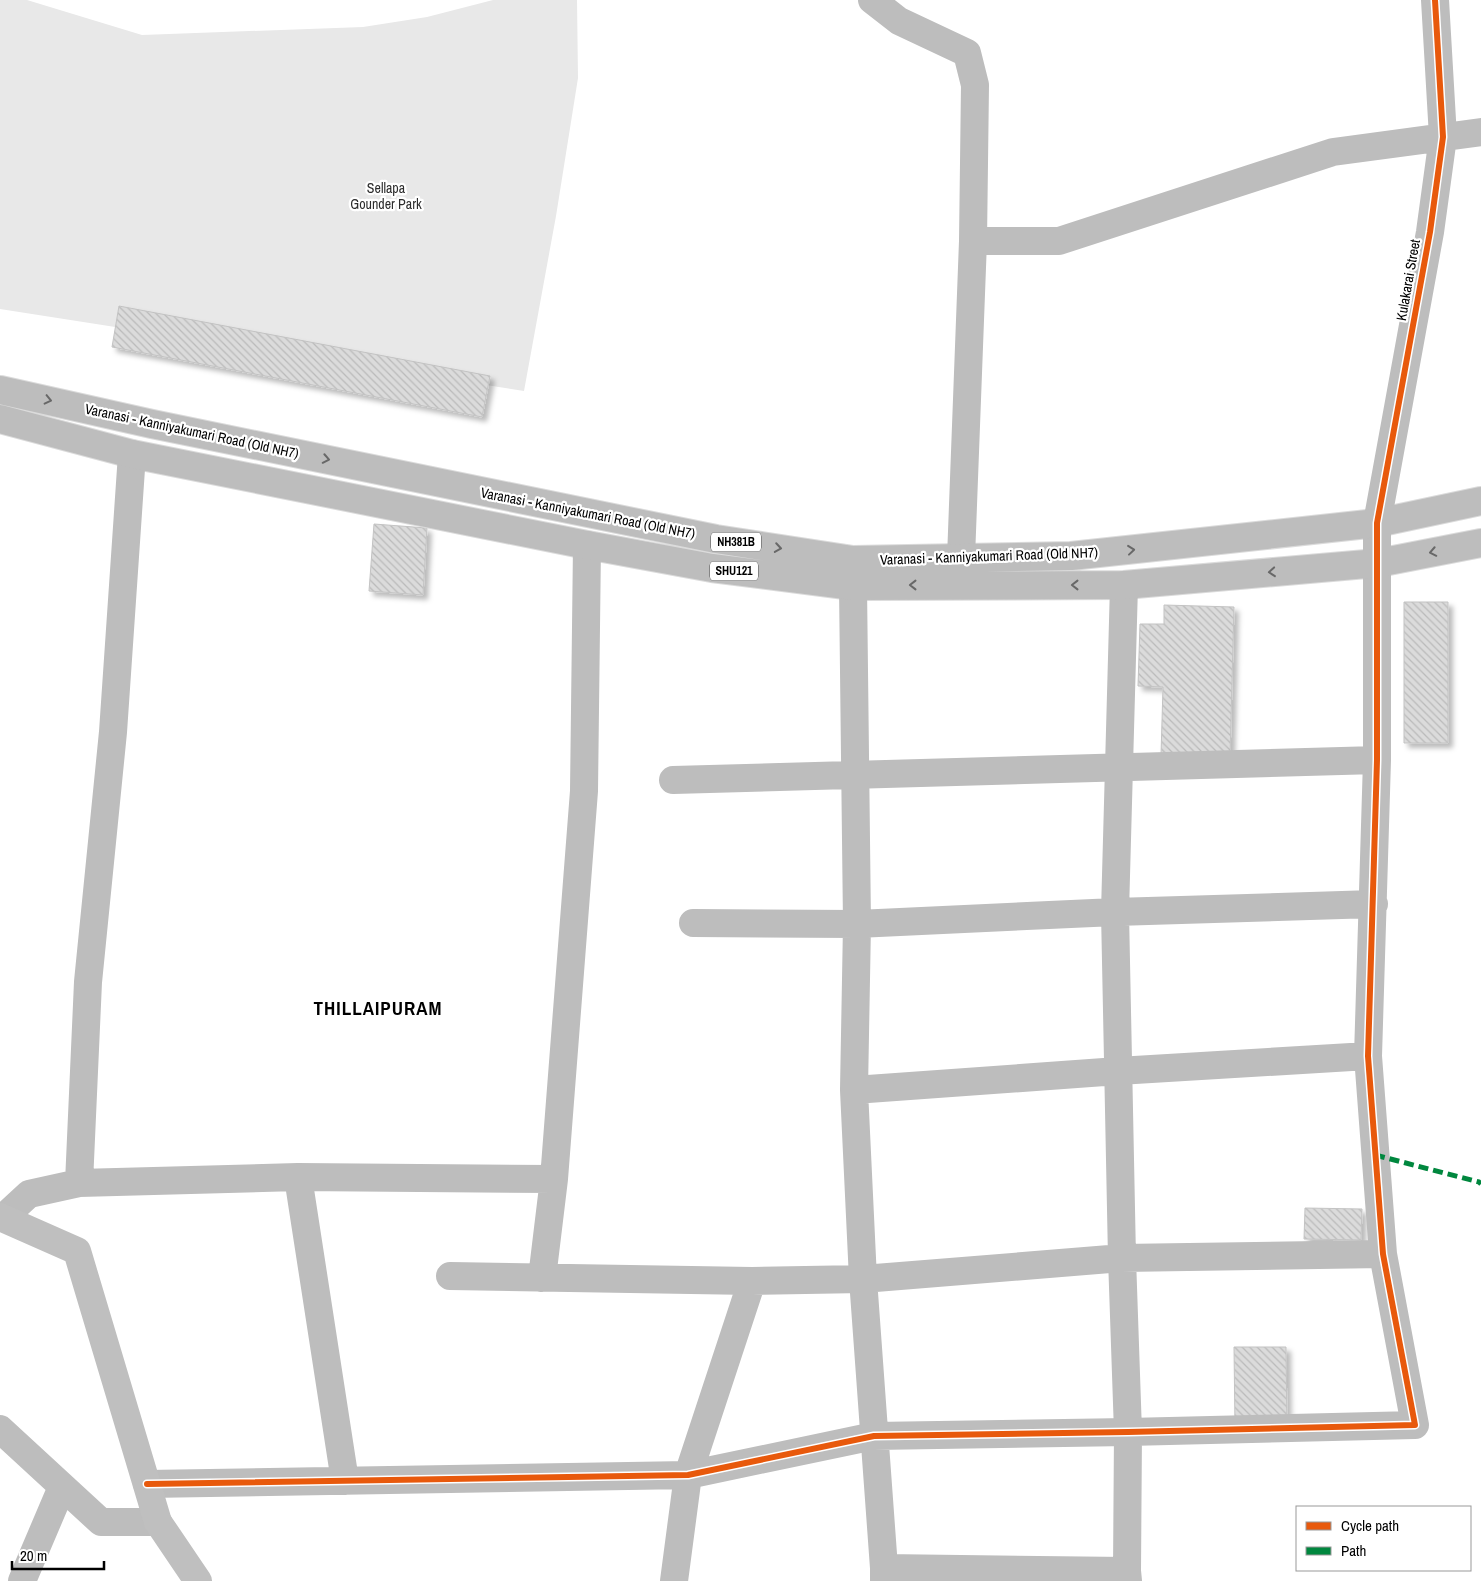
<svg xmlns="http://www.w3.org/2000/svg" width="1481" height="1581" font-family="'Archivo Narrow',sans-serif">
	<defs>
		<pattern id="building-back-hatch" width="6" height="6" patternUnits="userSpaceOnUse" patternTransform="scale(1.25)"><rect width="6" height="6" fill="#dbdbdb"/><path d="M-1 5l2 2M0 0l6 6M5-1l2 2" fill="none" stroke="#bababa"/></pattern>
		<filter id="shadow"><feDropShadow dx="4.5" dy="4.5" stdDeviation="2.5" flood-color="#0004"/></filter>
	</defs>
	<rect width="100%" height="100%" fill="#fff"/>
	<path fill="#e8e8e8" d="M0,0H27L142,35L363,27L427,17L493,0H577L578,78L556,216L524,391L0,309Z"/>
	<path fill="url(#building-back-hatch)" stroke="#c3c3c3" filter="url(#shadow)" d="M119,306L490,376L482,417L112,347Z
		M374,524L427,528L423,595L369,591Z
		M1404,602H1448V743H1404Z
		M1164,605L1234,607L1230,757L1161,755L1163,687L1138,686L1140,624H1164Z
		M1305,1208L1362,1209L1361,1240L1304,1239Z
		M1234,1347H1286L1287,1428H1235Z"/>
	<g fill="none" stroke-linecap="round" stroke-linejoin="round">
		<defs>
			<path id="primary" d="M0,390L152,424L716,539L853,560L1071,556L1377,523L1481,501
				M0,419L132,454L587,545L712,568L853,586L1124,585L1378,563L1481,543"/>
		</defs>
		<use href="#primary" stroke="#dbdbdb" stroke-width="30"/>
		<path stroke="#bdbdbd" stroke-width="28" d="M872,0L899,21L967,53L975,85L973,241L961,558
			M973,241H1059L1333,152L1481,132
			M1124,585L1115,912L1122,1258L1128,1432L1127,1571L1128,1581
			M853,586L857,924L854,1090L863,1279L884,1568V1581
			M673,780L1377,760
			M693,923L857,924L1115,912L1374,904
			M854,1090L1118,1071L1368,1056
			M298,1177L554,1179L584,791L587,545
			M79,1183L88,982L113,732L132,454
			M3,1218L29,1194L79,1183L298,1177L345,1481
			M450,1276L752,1281L863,1279L1122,1258L1383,1254
			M542,1278L554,1179
			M0,1429L101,1522H158
			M147,1484L688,1475L874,1436L1128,1432L1415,1425L1383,1254L1368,1056L1377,760V523L1430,232L1443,137L1435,0
			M884,1568L1127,1571
			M22,1581L62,1487
			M674,1581L688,1475L752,1281"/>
		<path stroke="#bfbfbf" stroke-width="28" d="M0,1217L77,1251L158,1522L198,1581"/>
		<use href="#primary" stroke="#bdbdbd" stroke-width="28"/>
		<path stroke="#00873e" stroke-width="5" stroke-dasharray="10 5" stroke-linecap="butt" d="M1375,1155L1479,1182L1481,1184"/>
		<defs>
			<path id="cycleway" d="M147,1484L688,1475L874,1436L1128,1432L1415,1425L1383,1254L1368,1056L1377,760V523L1430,232L1443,137L1435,0"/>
		</defs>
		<use href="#cycleway" stroke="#fff" stroke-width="9"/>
		<use href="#cycleway" stroke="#e8590c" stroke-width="6"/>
	</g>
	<defs><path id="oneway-chevron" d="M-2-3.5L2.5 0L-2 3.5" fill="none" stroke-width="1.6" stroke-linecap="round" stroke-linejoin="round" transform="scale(1.25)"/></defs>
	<g stroke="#686868">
		<use href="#oneway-chevron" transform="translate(48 400) rotate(13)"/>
		<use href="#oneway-chevron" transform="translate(326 459) rotate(11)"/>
		<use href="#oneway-chevron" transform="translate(778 548) rotate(9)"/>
		<use href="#oneway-chevron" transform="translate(1131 550) rotate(-6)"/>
		<use href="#oneway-chevron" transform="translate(1433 552) rotate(169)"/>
		<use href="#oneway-chevron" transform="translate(1272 572) rotate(175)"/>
		<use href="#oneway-chevron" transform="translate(913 585) rotate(180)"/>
		<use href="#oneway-chevron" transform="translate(1075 585) rotate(180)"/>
	</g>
	<g text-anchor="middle" stroke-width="4.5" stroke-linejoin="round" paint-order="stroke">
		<g fill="#fff" stroke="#4c4c4c" stroke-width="1">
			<rect x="711" y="532.5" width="50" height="19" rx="4"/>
			<rect x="710" y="561.5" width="48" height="19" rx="4"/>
		</g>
		<g font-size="12" font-weight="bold" fill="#000">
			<text x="736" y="546">NH381B</text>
			<text x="734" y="575">SHU121</text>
		</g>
		<g font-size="14" fill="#2c2c2c" stroke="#fff">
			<text x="386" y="193">Sellapa<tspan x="386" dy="16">Gounder Park</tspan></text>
		</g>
		<g font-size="14" fill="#000" stroke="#fff">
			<text transform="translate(1408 280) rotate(-80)" y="5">Kulakarai Street</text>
			<text transform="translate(192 431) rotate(12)" y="5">Varanasi - Kanniyakumari Road (Old NH7)</text>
			<text transform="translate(588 513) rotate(11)" y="5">Varanasi - Kanniyakumari Road (Old NH7)</text>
			<text transform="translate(989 556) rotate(-2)" y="5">Varanasi - Kanniyakumari Road (Old NH7)</text>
		</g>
		<g font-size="19" font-weight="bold" letter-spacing="1" fill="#000" stroke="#fff">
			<text x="378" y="1015">THILLAIPURAM</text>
		</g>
	</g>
	<rect x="1296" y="1506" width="175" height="65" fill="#ffffff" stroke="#999999"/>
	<rect x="1306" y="1522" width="25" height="8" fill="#e8590c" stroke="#999999"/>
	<text x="1341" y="1531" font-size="15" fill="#000000">Cycle path</text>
	<rect x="1306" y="1547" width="25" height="8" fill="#00873e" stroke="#999999"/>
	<text x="1341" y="1556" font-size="15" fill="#000000">Path</text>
	<path d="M12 1561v8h92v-8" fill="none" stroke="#000000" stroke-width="2.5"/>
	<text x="20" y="1561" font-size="15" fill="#000000" stroke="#ffffff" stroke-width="4" paint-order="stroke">20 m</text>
</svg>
